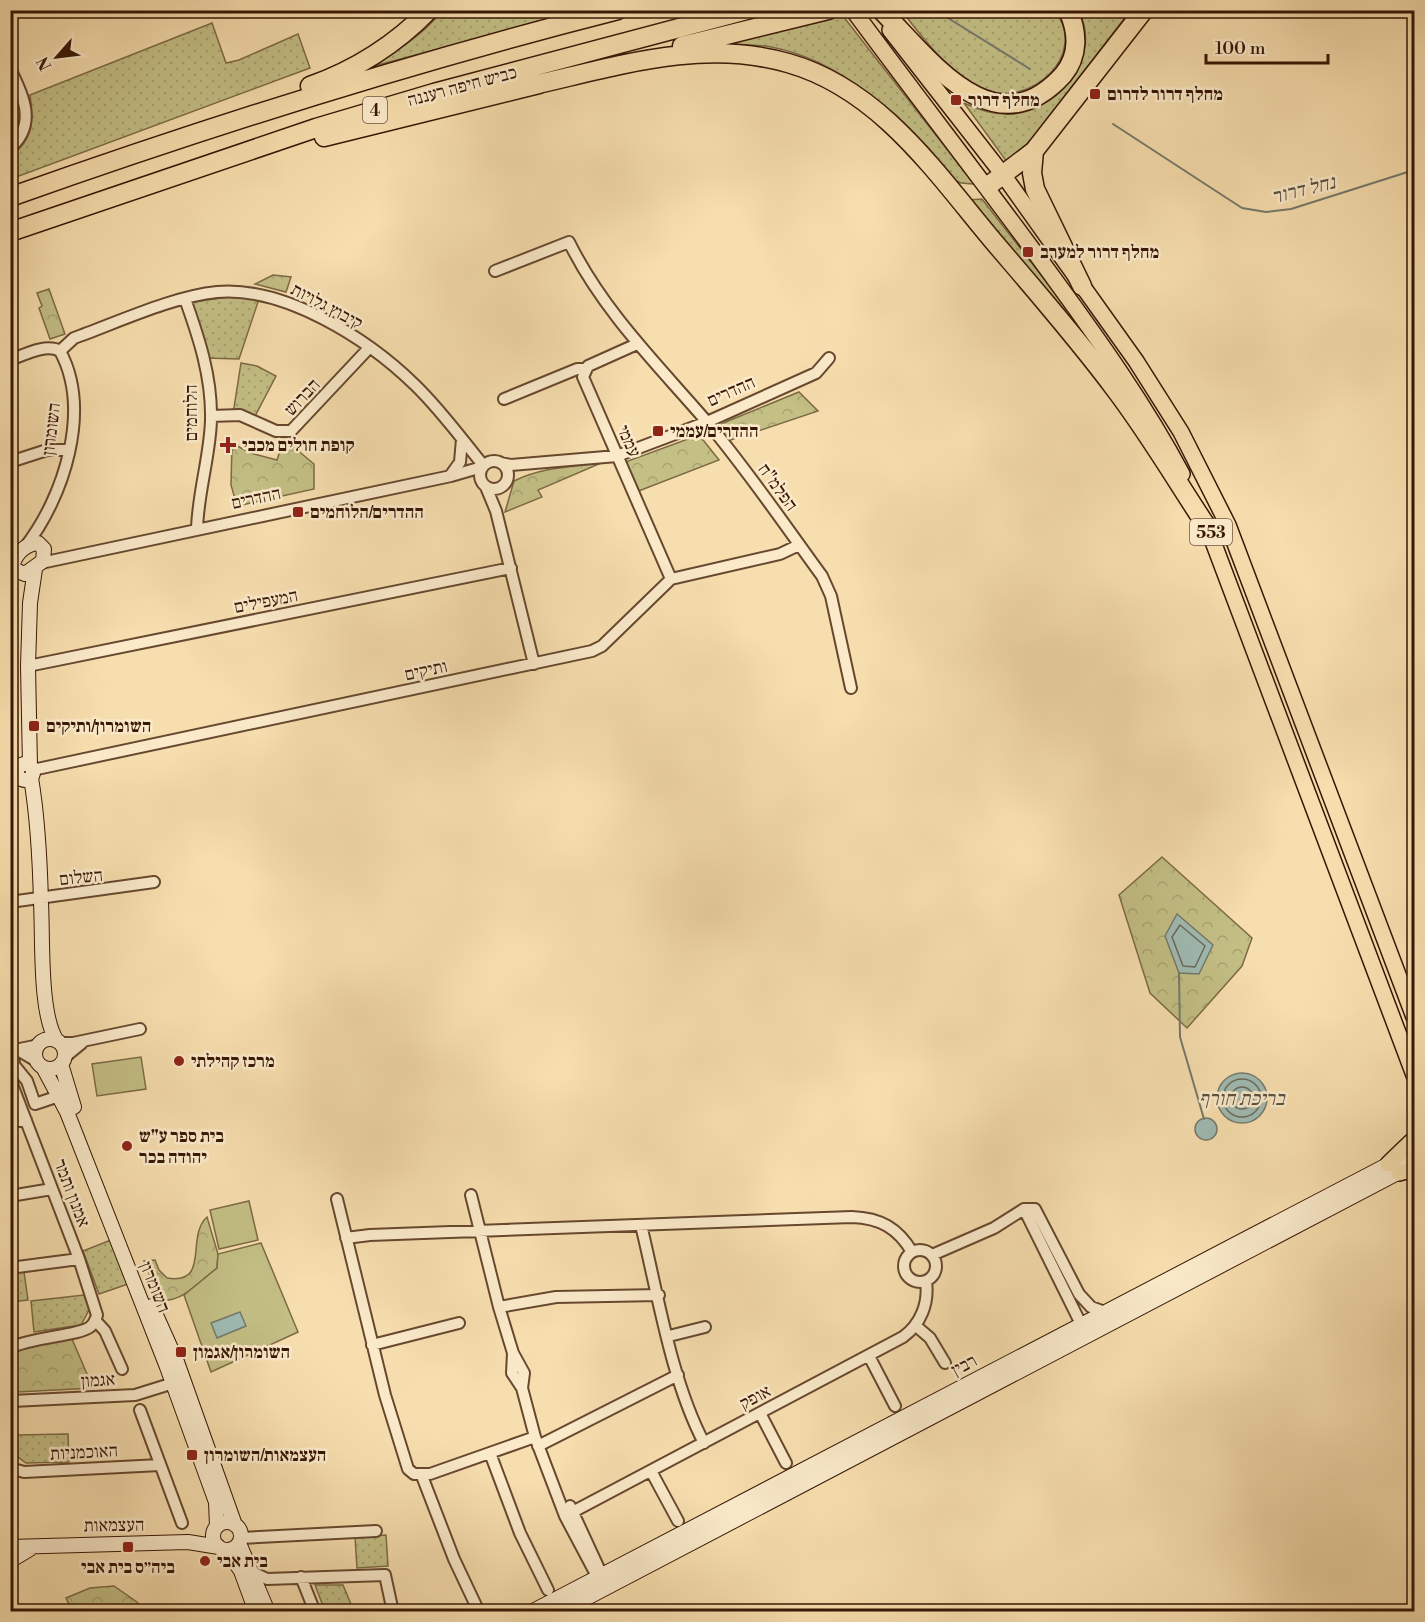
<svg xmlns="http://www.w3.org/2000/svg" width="1425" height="1622" font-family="'Libre Bodoni','Frank Ruhl Libre',serif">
	<defs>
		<pattern id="grass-dots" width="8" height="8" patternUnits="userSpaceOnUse" patternTransform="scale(1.5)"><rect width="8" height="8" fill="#c3bf85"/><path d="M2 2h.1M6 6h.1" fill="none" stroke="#a8a371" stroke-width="1.8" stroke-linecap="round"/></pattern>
		<pattern id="forest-crowns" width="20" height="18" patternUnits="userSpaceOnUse" patternTransform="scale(1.5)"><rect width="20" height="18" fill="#c3bf85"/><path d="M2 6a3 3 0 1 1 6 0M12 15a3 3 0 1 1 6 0" fill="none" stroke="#a8a371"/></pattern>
	</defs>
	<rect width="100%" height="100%" fill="#f7deae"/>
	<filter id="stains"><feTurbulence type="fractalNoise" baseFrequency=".00333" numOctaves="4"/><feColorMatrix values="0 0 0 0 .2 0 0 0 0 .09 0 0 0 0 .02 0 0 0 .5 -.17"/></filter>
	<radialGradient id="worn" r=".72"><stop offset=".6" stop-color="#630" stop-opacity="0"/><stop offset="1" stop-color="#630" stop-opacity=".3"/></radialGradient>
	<path fill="url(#grass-dots)" stroke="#7d6a45" stroke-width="1.5" d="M442,11H580L363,69C393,54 421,37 442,11Z
		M902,11H1055C1089,56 1030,108 984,90C954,79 920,35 902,11Z
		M1079,11H1130L1032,139L1007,162L964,103C979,110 996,116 1013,114C1061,108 1102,57 1079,11Z
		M843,16L974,184L961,183L952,179C899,122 853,63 771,47C754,44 734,45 717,43Z
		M212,23L226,63L239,60L298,34L310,68L11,179V156C33,140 34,121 30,95Z
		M982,199L1104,356L1098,360L969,200Z
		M235,296L259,299L239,359L205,358L191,305L193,302Z
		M241,363L257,366L276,376L253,420L233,414Z
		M111,1240L128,1284L99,1294L83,1251Z
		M24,1272L28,1300L11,1302V1273Z
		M84,1295L89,1310L81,1325L34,1332L31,1301Z
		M68,1434L69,1462L26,1463L18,1457L17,1435Z
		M386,1535L388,1566L357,1568L355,1537Z
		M315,1585H343L353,1609L325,1611Z"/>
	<path fill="url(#forest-crowns)" stroke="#7d6a45" stroke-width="1.5" d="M273,275L291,277L286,292L255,284Z
		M49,289L65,334L50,339L39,308L42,306L37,293Z
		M799,392L818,411L728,441L722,434V424L728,421Z
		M696,436H700L719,460L636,492L626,466L628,461Z
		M284,439L314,464V489L237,506L231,485L232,443L250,453L277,460Z
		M601,463L538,490L542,497L505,512L514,481C541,467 571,467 601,463Z
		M1162,857L1252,938L1242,966L1187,1028L1150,993L1119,895Z
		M207,1217L218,1254L217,1268C203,1279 179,1306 159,1299L144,1261L155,1260L159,1270L167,1278C211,1285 185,1237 207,1217Z
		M72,1339L93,1388L18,1392L11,1368L10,1357C23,1344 55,1341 72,1339Z
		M114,1586L137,1602L144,1611H72L66,1598L90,1588Z"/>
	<path fill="#c3bf85" stroke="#7d6a45" stroke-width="1.5" d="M141,1057L146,1089L97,1096L92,1064Z
		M249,1201L258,1240L219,1249L210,1210Z
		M261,1243L298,1332L211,1372L184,1295L217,1268L218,1254Z"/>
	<path fill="#9fbbb3" stroke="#75796d" stroke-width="1.5" d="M1177,914L1213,945L1199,974L1179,973L1165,936Z
		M1217 1098a25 25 0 1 1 50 0a25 25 0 1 1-50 0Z
		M1195 1129a11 11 0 1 1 22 0a11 11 0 1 1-22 0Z
		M240,1312L246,1326L217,1338L211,1323Z"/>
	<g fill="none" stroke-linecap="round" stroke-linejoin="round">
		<path stroke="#6b685c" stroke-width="1.5" d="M1180,925L1205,946L1195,967L1183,966L1172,937Z
			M1223 1098a19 19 0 1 1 38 0a19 19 0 1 1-38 0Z
			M1231 1098a11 11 0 1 1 22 0a11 11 0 1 1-22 0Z"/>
		<path stroke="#75796d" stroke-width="2" d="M935,10L1030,69
			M1113,124L1242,208L1266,212L1291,209L1414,170
			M1179,973L1180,1037L1204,1119"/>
		<defs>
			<path id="street" d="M10,69C24,96 37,125 10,148
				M495,271L569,242C603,311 657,364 707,422C748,471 784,524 822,576L831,596L851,688
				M185,299C199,338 212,377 211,420C210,456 198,492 197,529
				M637,344L588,366L583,377L671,579
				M10,360C24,355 46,343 60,351L74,338C116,323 174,296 217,292C285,286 368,339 415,385C440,409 461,438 483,465
				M504,399L577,369H585
				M211,416L240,415L276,431H291L369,348
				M480 475a14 14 0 1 1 28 0a14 14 0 1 1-28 0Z
				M10,462L47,450H68
				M501,463L511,465L617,456L707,422L816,373L829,358
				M450,476L460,462L462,439
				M486,487L496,511L534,664
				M25,547C64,497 92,410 60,351
				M41,563L451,476L482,467
				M28,666L511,568
				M33,772L37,769L592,651L602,646L671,579L780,554L799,545
				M10,773H16
				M10,902L154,882
				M61,1043H73L140,1029
				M18,1050L38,1062
				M10,1051L39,1045
				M13,1051L14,1065L27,1081L35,1104L53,1098
				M65,1057L82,1043
				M10,1079L79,1259L97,1315C96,1319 94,1324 90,1327C78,1336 31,1337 10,1348
				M10,1122L26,1120
				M471,1195L499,1307L513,1353L524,1373L522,1388
				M10,1196L52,1189
				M337,1199L385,1395L408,1469L414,1474H430L535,1437
				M1024,1209L1081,1324
				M641,1225C658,1295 671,1380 704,1443
				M346,1238L370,1235L852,1217C880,1218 898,1228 912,1252
				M904 1266a16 16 0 1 1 32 0a16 16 0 1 1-32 0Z
				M932,1255L994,1228L1024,1209H1035L1079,1294L1091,1307L1105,1312
				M10,1268L79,1259
				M499,1307L556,1297L659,1295
				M95,1320L105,1331L122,1369
				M916,1326L930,1338L945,1363
				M669,1336L705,1327
				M372,1345L459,1323
				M513,1353L512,1373L522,1388L535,1437L565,1516L600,1582
				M869,1356L895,1406
				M12,1401L135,1395L180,1381
				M140,1410L182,1523
				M760,1413L786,1463
				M10,1442L11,1395
				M538,1446L678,1375
				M490,1453L520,1533L548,1590
				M10,1468L24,1472L160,1465
				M651,1471L678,1521
				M422,1476L454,1559L479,1612
				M570,1506L601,1573
				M565,1516L903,1337C921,1324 929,1303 926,1281
				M241,1538L376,1531
				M252,1572L267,1579L385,1575L393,1612
				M301,1577L315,1612"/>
			<path id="secondary" d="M38,543L44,549L43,561L25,574L15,570L13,564C16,553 26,544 38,543Z
				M17 772a8 8 0 1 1 16 0a8 8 0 1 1-16 0Z
				M30,766L28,666L30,603L35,569
				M31,778C38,819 40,862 41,903C43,937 39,1015 57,1041
				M35 1054a15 15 0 1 1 30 0a15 15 0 1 1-30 0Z
				M61,1064L74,1107
				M43,1067L67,1112L167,1367L216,1502L217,1526
				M152,1306L177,1362L235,1525
				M213 1536a14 14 0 1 1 28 0a14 14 0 1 1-28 0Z
				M239,1543L268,1612
				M10,1547L188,1542L219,1547
				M227,1550L241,1571L256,1612
				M10,1561L30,1549
				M531,1612L1414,1151
				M560,1612L1409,1167"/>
			<path id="primary" d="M853,10C920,101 989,189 1055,280C1101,343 1145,405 1182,474
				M890,30L1004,176L1136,361L1181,432L1228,525L1414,1017
				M1206,523L1414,1075
				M1388,1164L1414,1139
				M1399,1173L1414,1169"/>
			<path id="highway" d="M881,10C929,58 994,151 1063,75C1079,56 1078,32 1068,10
				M682,46L828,10
				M310,86C355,70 395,45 429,10
				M529,86C615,67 701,38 788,63C880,89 936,173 994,242C1035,290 1077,338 1115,389C1150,435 1179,485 1211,533
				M324,137L539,84
				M1034,151L1032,173L1035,189L1082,286
				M988,186L1034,151L1144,10
				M10,197C210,126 413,62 618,10
				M10,232L316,128L434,93L747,10"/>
		</defs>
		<use href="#street" stroke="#67482f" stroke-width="14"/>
		<use href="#secondary" stroke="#371605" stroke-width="16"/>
		<use href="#primary" stroke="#371605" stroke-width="18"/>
		<use href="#highway" stroke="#371605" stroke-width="21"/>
		<use href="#street" stroke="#faeaca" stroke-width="10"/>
		<use href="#secondary" stroke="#faeaca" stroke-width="14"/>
		<use href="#primary" stroke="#f7deae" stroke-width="15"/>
		<use href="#highway" stroke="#f7deae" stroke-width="18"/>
	</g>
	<g fill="#8f2418" stroke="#faeaca" stroke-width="2">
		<rect x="1089" y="88" width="12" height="12" rx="3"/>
		<rect x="950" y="94" width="12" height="12" rx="3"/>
		<rect x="1022" y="246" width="12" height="12" rx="3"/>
		<rect x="652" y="425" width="12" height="12" rx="3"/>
		<path d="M225 436h6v6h6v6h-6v6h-6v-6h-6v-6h6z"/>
		<rect x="292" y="506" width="12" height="12" rx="3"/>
		<rect x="28" y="720" width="12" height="12" rx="3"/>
		<circle cx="179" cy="1061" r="6"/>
		<circle cx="127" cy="1146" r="6"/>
		<rect x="175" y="1346" width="12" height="12" rx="3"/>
		<rect x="186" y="1449" width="12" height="12" rx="3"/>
		<rect x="122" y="1541" width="12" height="12" rx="3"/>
		<circle cx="205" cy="1561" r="6"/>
	</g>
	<g text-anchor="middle" stroke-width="5" stroke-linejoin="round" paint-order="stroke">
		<g fill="#faeaca" stroke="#725640" stroke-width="1.5">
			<rect x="363" y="97" width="24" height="26" rx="4.5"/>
			<rect x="1190" y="519" width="42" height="26" rx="4.5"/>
		</g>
		<g font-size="16" font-weight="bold" fill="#371605">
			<text x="375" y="116">4</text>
			<text x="1211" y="538">553</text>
		</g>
		<g font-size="18" fill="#371605" stroke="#faeaca">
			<text transform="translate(462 86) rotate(-15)" y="6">כביש חיפה רעננה</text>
			<text transform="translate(327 306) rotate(28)" y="6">קיבוץ גלויות</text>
			<text transform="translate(731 391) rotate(-24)" y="6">ההדרים</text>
			<text transform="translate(302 397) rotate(-47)" y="6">הברוש</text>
			<text transform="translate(191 413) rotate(-90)" y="6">הלוחמים</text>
			<text transform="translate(51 429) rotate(-83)" y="6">השומרון</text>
			<text transform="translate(629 441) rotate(66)" y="6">עממי</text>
			<text transform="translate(778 487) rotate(54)" y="6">הפלמ"ח</text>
			<text transform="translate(256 498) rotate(-12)" y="6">ההדרים</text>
			<text transform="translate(266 601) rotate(-11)" y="6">המעפילים</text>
			<text transform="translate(426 670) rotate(-12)" y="6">ותיקים</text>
			<text transform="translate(81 877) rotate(-6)" y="6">השלום</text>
			<text transform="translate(72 1193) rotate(69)" y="6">אמנון ותמר</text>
			<text transform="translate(155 1287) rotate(68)" y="6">השומרון</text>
			<text transform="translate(964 1365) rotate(-28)" y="6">רבין</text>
			<text transform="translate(98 1380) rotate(-3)" y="6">אגמון</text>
			<text transform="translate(755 1397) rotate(-28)" y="6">אופק</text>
			<text transform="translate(84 1452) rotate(-3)" y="6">האוכמניות</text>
			<text transform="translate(114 1525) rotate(-1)" y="6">העצמאות</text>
		</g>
		<g font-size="18" font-weight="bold" fill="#371605" stroke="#faeaca" text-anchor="start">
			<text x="1107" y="100">מחלף דרור לדרום</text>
			<text x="968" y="106">מחלף דרור</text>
			<text x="1040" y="258">מחלף דרור למערב</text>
			<text x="670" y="437">ההדרים/עממי</text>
			<text x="242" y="451">קופת חולים מכבי</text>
			<text x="310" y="518">ההדרים/הלוחמים</text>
			<text x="46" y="732">השומרון/ותיקים</text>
			<text x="191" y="1067">מרכז קהילתי</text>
			<text x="139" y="1142">בית ספר ע"ש<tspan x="139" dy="21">יהודה בכר</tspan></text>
			<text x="193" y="1358">השומרון/אגמון</text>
			<text x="204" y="1461">העצמאות/השומרון</text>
			<text x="217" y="1567">בית אבי</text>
			<text x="128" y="1573" text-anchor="middle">ביה״ס בית אבי</text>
		</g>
		<g font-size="20" font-style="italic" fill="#5b5042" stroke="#faeaca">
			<text transform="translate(1303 189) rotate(-14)" y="7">נחל דרור</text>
			<text x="1242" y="1105">בריכת חורף</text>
		</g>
	</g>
	<rect width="1425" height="1622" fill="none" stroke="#f7deae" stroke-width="36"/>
	<rect x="12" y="12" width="1401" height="1598" fill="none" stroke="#371605" stroke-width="3"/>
	<rect x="18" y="18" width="1389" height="1586" fill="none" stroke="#371605" stroke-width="1.5"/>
	<g transform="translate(57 57) rotate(242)" stroke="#faeaca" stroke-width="4.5" paint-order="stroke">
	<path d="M0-4.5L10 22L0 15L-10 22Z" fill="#371605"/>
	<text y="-9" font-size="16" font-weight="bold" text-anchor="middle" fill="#371605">N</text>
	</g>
	<path d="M1206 54v9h122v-9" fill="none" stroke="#371605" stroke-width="3"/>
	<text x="1215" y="54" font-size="18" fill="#371605" stroke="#faeaca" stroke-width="4.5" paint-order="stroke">100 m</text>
	<rect width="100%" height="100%" filter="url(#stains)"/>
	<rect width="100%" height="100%" fill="url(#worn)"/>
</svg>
